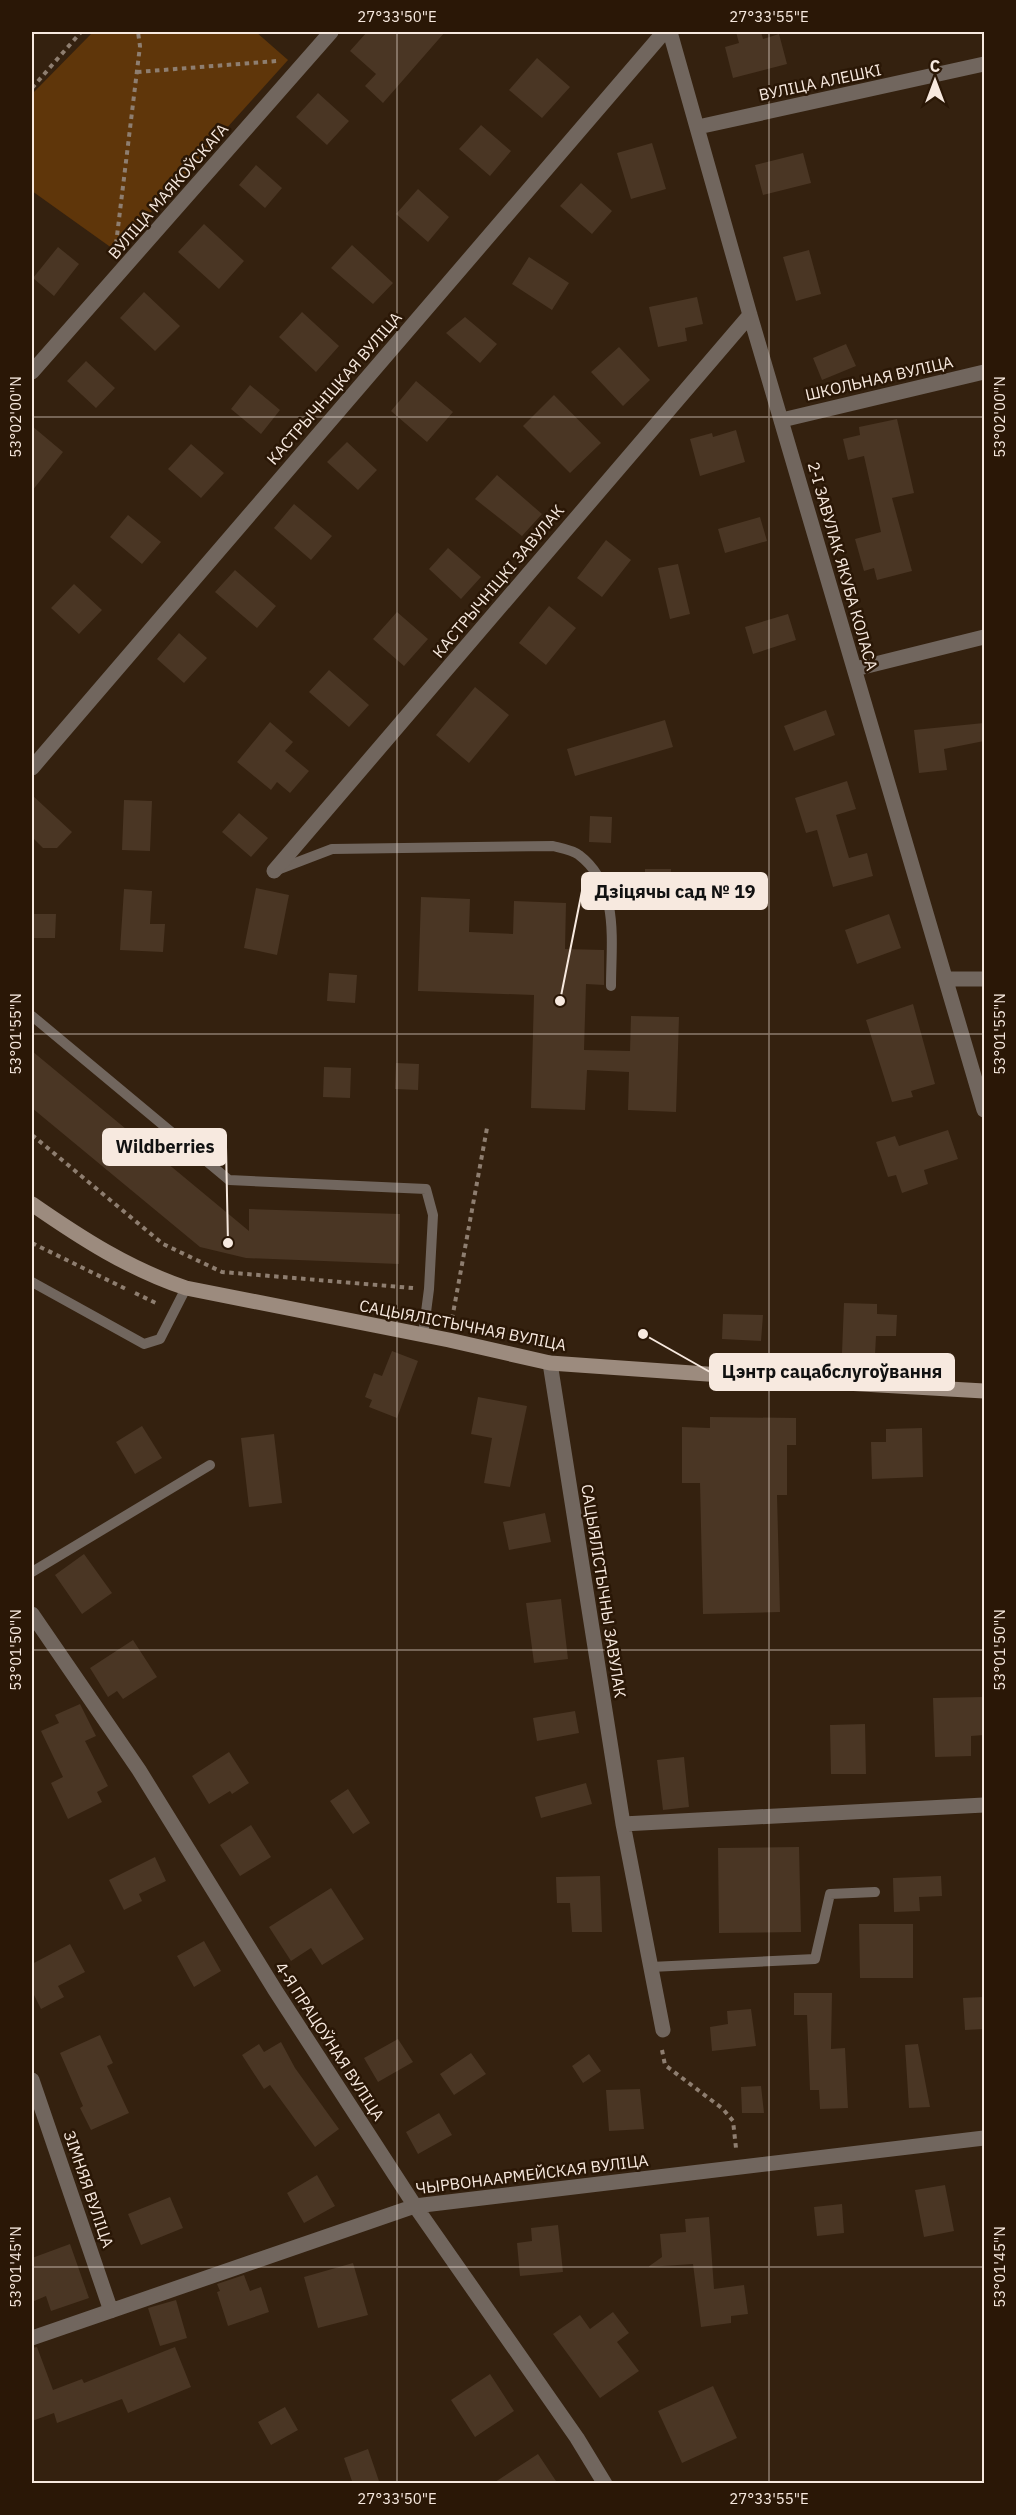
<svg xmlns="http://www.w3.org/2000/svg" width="1016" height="2515" font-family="'IBM Plex Sans',sans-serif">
	<rect width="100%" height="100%" fill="#34210f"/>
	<path fill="#5f360a" d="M93,32H256L288,60L116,251L32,191V94Z"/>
	<path fill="#4a3624" d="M367,32H445L383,103L365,86L376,74L350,51Z
		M736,32H761L763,39L779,34L787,64L733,78L725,47L739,43Z
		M537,58L570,87L542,118L509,90Z
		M318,93L349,121L327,145L296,117Z
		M481,125L511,151L490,176L459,149Z
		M652,143L666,189L631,199L617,153Z
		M803,153L811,183L763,195L755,165Z
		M256,165L282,188L265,208L239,185Z
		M581,183L612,211L592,234L560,206Z
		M418,189L449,217L428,242L396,214Z
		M204,224L244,261L219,289L178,252Z
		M352,245L393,283L373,304L331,268Z
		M58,247L79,264L54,296L33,278Z
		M809,250L821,294L796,301L783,257Z
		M529,257L569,283L552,310L512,284Z
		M144,292L180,326L155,351L120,318Z
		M697,297L703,324L685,328L687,341L658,347L649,307Z
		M302,312L339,346L316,372L279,337Z
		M465,317L497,344L480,363L446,333Z
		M846,344L856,366L822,380L813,358Z
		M619,347L650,380L623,406L591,372Z
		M86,361L115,388L96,408L67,381Z
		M416,381L453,412L427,442L391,411Z
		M250,385L280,410L261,434L231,409Z
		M554,395L601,443L570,473L523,426Z
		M897,419L914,493L892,498L912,571L877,580L874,568L864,571L855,539L881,532L864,456L848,460L843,439L860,435L859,427Z
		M32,426L63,452L32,491Z
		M736,430L745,462L700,476L690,439L712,433L713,437Z
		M347,442L377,470L358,490L327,462Z
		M191,444L224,473L201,498L168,469Z
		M497,475L542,514L522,536L475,499Z
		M294,504L332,536L311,560L274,528Z
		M128,515L161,542L142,564L110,537Z
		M760,517L767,541L725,553L718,529Z
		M606,540L631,560L602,597L577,578Z
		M448,548L481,577L461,599L429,569Z
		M678,564L690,614L670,619L658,568Z
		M235,570L276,606L257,628L215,592Z
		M74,584L102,610L79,634L51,608Z
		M549,606L576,628L546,665L519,643Z
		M397,612L428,639L404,666L373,639Z
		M788,614L796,640L753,654L745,627Z
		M179,633L207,658L184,683L157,659Z
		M329,670L369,705L349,727L309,692Z
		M475,687L509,715L469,763L436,735Z
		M826,710L835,735L794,751L784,726Z
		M665,720L673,747L575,776L567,749Z
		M270,722L293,742L285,751L309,771L290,793L277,782L271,790L237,762Z
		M984,723V741L944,749L947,770L919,773L914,730Z
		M847,781L856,809L836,815L849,858L867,853L873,876L833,887L817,830L806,833L795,798Z
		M32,795L72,832L57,848H43L32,837Z
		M124,800L152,801L150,851L122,850Z
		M239,813L268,838L251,857L222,832Z
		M590,816L612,817L611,843L589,842Z
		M645,869H671L670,901L644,900Z
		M256,888L289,895L277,955L244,948Z
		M124,889L152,891L150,924H165L163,952L120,950Z
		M421,897L470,899L469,932L513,934L514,901L566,903L565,949L604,950V985L586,984L584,1050L630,1051L631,1016L679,1017L676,1112L628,1110L629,1072L587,1070L585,1110L531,1108L534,995L418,991Z
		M32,914H56L55,938H32Z
		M889,914L901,948L857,964L845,930Z
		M329,973L357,975L355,1003L327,1001Z
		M913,1004L935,1084L911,1091L913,1097L892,1102L866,1020Z
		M32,1051L249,1231V1209L400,1214L399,1264L246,1258L200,1247L32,1108Z
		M396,1063L419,1064L418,1090L395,1089Z
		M324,1067L351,1068L350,1098L323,1097Z
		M948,1130L958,1159L924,1170L928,1184L902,1193L896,1175L888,1177L876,1142L895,1136L899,1146Z
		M844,1303L877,1304V1314L897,1315L896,1336H876L875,1355L842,1353Z
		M723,1314L763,1315L761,1341L722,1339Z
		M392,1351L418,1361L397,1418L369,1407L372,1400L365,1397L374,1373L382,1376Z
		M478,1397L527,1406L510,1487L484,1483L492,1438L471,1434Z
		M710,1417L796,1418V1445H787V1495H777L780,1612L703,1614L700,1483H682V1427L710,1428Z
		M142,1426L162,1458L135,1474L116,1442Z
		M922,1428L923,1477L872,1479L871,1442H886V1429Z
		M274,1434L282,1503L249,1507L241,1438Z
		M545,1513L551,1542L509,1550L503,1522Z
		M84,1554L112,1593L82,1614L55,1575Z
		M561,1599L568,1659L534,1663L526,1603Z
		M133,1640L157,1677L123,1699L117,1691L108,1697L90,1668Z
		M984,1697V1735L971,1736V1756L935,1757L933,1698Z
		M80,1704L96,1736L85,1741L108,1786L97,1792L102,1802L68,1819L51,1783L63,1777L41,1731L59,1723L55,1715Z
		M575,1711L579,1733L537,1741L533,1718Z
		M865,1724L866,1774H831L830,1725Z
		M229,1752L249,1783L232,1794L230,1791L209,1804L192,1776Z
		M684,1757L689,1807L663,1810L657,1760Z
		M586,1783L592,1804L541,1818L535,1797Z
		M348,1789L370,1823L353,1834L330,1801Z
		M251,1825L271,1857L240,1876L220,1845Z
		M799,1847L801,1932L719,1933L718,1848Z
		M155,1857L166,1881L139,1894L142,1901L124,1910L109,1880Z
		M600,1876L602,1932H572L570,1903H557L556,1877Z
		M941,1876L942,1896L919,1897L920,1911L894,1912L893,1878Z
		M331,1888L364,1939L322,1965L311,1948L291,1961L269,1927Z
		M859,1924H913V1978H860Z
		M204,1941L221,1971L194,1987L177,1956Z
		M70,1944L85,1972L58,1986L64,1997L41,2009L32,1991V1964Z
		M794,1993H832L831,2049L845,2048L848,2108L820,2109L819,2090H810L807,2015H794Z
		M984,1997V2029L965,2030L963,1998Z
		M751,2009L756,2046L712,2051L710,2027L728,2024L727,2011Z
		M100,2035L113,2063L107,2066L129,2113L91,2130L80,2108L83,2106L60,2053Z
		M398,2039L413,2062L378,2082L364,2058Z
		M281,2042L295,2068L339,2129L315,2147L270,2085L264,2089L242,2055L259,2044L264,2052Z
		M918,2044L930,2107L909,2108L905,2045Z
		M471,2053L486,2074L454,2095L440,2074Z
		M589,2054L601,2071L583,2083L572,2066Z
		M761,2086L764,2113H742L741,2087Z
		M640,2089L644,2129L609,2131L606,2090Z
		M439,2113L452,2135L418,2154L406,2132Z
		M317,2175L335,2206L304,2223L287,2193Z
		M945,2185L954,2231L924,2237L915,2190Z
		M170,2197L183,2228L141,2245L128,2214Z
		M842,2204L844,2233L817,2236L814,2207Z
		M709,2217L714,2289L744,2285L748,2314L731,2316V2323L701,2327L693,2264L648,2267L662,2257L660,2234L686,2232L685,2219Z
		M558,2225L563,2272L520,2276L517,2243L532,2241L531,2228Z
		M70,2244L89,2298L51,2311L46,2296L32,2302V2258Z
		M353,2263L368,2315L318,2328L304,2277Z
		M244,2275L250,2291L261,2287L269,2312L228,2326L217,2292L220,2291L217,2284Z
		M176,2300L187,2338L160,2346L148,2308Z
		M613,2312L629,2333L617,2342L639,2371L600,2398L553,2334L580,2315L590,2329Z
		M37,2347L53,2390L82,2379L84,2383L175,2347L191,2387L128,2413L122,2399L57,2423L54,2413L32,2421V2348Z
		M490,2374L514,2411L475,2437L451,2400Z
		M713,2386L737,2438L682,2463L658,2411Z
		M285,2407L298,2430L271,2445L258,2422Z
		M368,2449L380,2484H353L344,2458Z
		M538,2454L558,2484H492Z"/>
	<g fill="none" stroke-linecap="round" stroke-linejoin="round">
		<path stroke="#8e7e70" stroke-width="4" stroke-dasharray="4.5 4.5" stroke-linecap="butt" d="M137,72L277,61
			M32,88L81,32
			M116,244L140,46L138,32
			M32,1135L163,1244L222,1272L413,1288
			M32,1243L128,1290
			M135,1293L158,1304
			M452,1319L487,1128
			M662,2050L665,2065L723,2109L733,2121L736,2148"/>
		<path stroke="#71665e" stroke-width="10" d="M277,870L332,849L553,846C561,848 573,850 579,855C620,886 611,942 611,986
			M32,1016L229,1180L426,1189L433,1215L429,1289L423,1335
			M32,1282L144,1344L160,1339L186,1288
			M32,1572L210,1465
			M651,1967L815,1959L830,1894L875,1892"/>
		<path stroke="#71665e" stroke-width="15" d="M670,32L750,315L984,1110
			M698,127L984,64
			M32,372L331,32
			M782,420L984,372
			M855,669L984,637
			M32,768L664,32
			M274,871L750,315
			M947,979H984
			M550,1363L623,1824L663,2030
			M32,1614L139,1770L275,1990L415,2206L577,2438L605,2484
			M623,1824L984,1805
			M32,2080L111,2311
			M32,2338L415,2206L984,2138"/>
		<path stroke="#9c8b7e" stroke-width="15" d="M32,1204C81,1238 129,1269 186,1288L449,1340L550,1363L793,1380L984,1391"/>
	</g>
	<path fill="none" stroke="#f7e9df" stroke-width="1.5" stroke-opacity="0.45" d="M397,32V2484M769,32V2484M32,417H984M32,1034H984M32,1650H984M32,2267H984"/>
	<g text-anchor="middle" stroke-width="5" stroke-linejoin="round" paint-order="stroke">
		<g font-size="16" fill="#f7e9df" stroke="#2a1706">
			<text transform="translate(820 82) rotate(-12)" y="6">ВУЛІЦА АЛЕШКІ</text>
			<text transform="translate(168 191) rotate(-49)" y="6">ВУЛІЦА МАЯКОЎСКАГА</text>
			<text transform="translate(879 378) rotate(-13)" y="6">ШКОЛЬНАЯ ВУЛІЦА</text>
			<text transform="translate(334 388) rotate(-49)" y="6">КАСТРЫЧНІЦКАЯ ВУЛІЦА</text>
			<text transform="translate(843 566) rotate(74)" y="6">2-І ЗАВУЛАК ЯКУБА КОЛАСА</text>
			<text transform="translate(498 581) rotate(-50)" y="6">КАСТРЫЧНІЦКІ ЗАВУЛАК</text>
			<text transform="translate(463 1325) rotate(11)" y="6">САЦЫЯЛІСТЫЧНАЯ ВУЛІЦА</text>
			<text transform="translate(604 1591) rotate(81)" y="6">САЦЫЯЛІСТЫЧНЫ ЗАВУЛАК</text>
			<text transform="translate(330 2041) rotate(57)" y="6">4-Я ПРАЦОЎНАЯ ВУЛІЦА</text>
			<text transform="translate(532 2174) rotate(-7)" y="6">ЧЫРВОНААРМЕЙСКАЯ ВУЛІЦА</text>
			<text transform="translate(89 2189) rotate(71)" y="6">ЗІМНЯЯ ВУЛІЦА</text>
		</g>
	</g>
	<path fill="none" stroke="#f7e9df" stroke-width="2" d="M560 1001L582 891M228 1243L226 1147M643 1334L710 1372"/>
	<g fill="#f7e9df" stroke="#2a1706" stroke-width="2">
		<circle cx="560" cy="1001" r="6"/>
		<circle cx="228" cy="1243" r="6"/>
		<circle cx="643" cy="1334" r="6"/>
	</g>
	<g fill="#f7e9df" stroke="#f7e9df" stroke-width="2">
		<rect x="582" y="873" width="185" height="36" rx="6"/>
		<rect x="103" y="1129" width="123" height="36" rx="6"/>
		<rect x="710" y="1354" width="244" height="36" rx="6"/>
	</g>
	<g font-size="18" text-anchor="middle" font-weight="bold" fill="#111">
		<text x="675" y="898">Дзіцячы сад № 19</text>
		<text x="165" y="1153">Wildberries</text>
		<text x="832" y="1378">Цэнтр сацабслугоўвання</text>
	</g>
	<rect width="1016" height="2515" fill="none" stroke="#2a1706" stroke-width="66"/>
	<g transform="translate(935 81)" stroke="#2a1706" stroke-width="4.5" paint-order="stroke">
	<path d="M0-4.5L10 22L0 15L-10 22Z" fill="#f7e9df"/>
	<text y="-9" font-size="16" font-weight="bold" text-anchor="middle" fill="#f7e9df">С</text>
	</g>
	<rect x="33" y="33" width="950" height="2449" fill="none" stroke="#f7e9df" stroke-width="2"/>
	<g font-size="15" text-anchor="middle" fill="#f7e9df">
		<text x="397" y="22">27°33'50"E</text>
		<text x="769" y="22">27°33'55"E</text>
		<text transform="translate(16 417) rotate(-90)" y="5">53°02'00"N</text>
		<text transform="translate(1000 417) rotate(-90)" y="5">53°02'00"N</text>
		<text transform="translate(16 1034) rotate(-90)" y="5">53°01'55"N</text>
		<text transform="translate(1000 1034) rotate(-90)" y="5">53°01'55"N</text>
		<text transform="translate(16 1650) rotate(-90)" y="5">53°01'50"N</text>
		<text transform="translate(1000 1650) rotate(-90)" y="5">53°01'50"N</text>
		<text transform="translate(16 2267) rotate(-90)" y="5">53°01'45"N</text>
		<text transform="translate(1000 2267) rotate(-90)" y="5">53°01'45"N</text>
		<text x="397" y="2504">27°33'50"E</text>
		<text x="769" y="2504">27°33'55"E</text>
	</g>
</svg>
